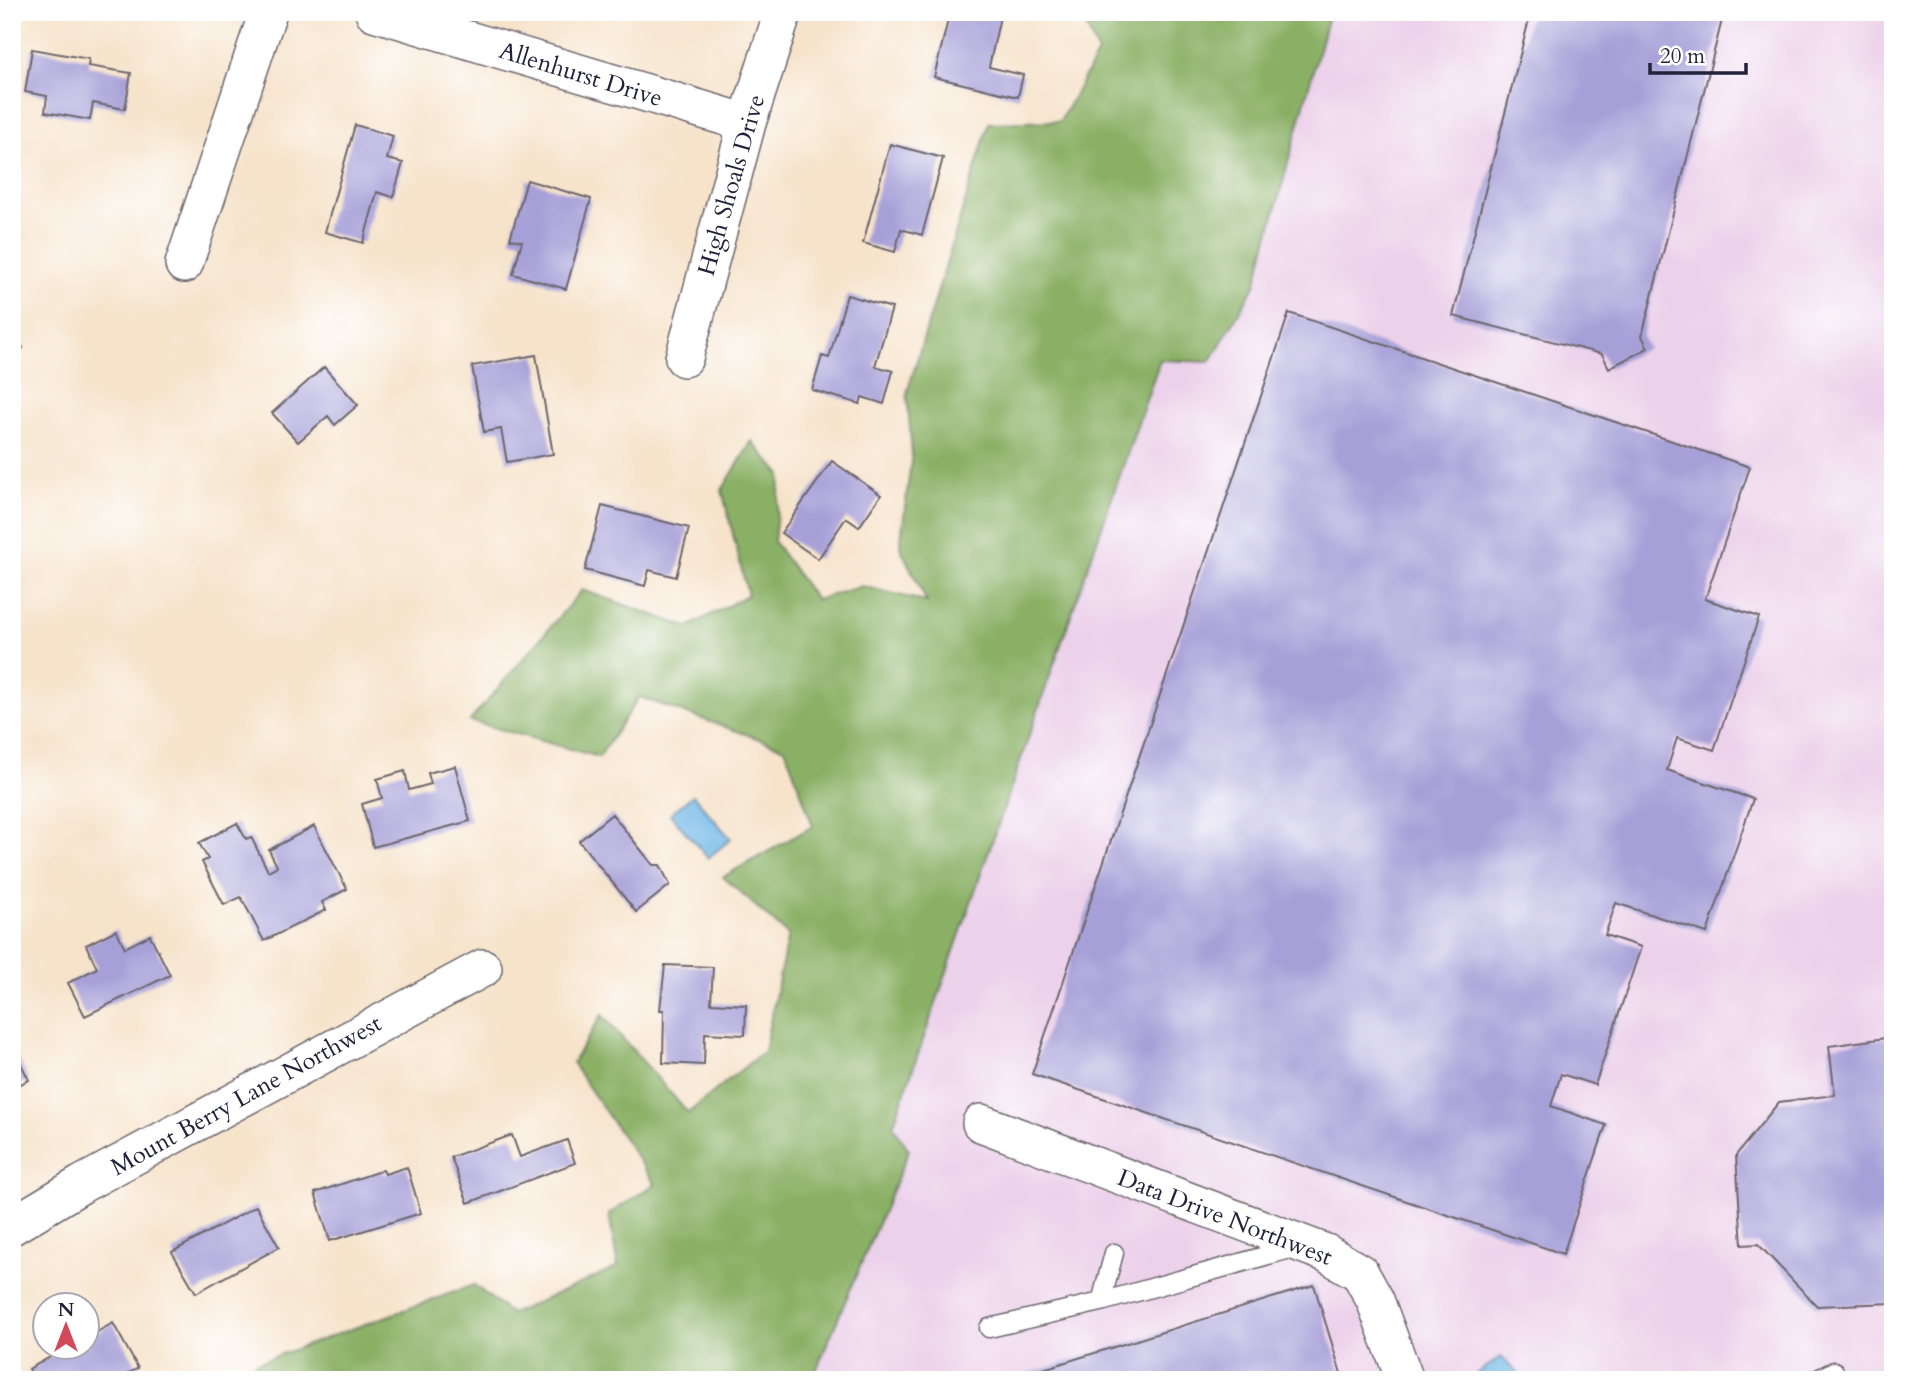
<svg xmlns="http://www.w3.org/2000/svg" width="1905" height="1392" font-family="Cardo,serif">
	<rect width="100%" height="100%" fill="#fff"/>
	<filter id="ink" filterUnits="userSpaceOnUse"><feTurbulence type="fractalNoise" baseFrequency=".0143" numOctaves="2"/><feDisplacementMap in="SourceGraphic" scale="14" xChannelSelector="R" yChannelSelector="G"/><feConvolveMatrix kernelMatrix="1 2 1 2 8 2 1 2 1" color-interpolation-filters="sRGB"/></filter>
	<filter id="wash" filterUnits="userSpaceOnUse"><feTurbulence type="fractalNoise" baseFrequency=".00686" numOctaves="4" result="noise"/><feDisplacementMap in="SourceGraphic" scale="28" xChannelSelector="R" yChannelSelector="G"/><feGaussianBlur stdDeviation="1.57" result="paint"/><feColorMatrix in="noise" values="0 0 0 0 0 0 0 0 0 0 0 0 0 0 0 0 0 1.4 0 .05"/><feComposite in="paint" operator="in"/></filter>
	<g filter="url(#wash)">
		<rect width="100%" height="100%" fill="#f6e3ca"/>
		<path fill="#ecd1ea" d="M1158,12H1893V1380H420L742,1213Z"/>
		<path fill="#8ab065" stroke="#566950" stroke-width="2" d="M1080,12H1329L1255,285L1210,362L1160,360L893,1126L909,1150L812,1380H235L232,1372L474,1285L511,1314L618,1267L609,1214L655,1184L572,1063L602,1015L688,1113L764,1051L788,935L723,877L813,826L785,748L639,697L599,757L470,721L582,590L688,627L748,595L722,490L752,441L781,475L774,542L816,600L862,586L927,602L900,547L912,454L907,393L989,123L1060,121L1098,53Z"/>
		<path fill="#6eb6e6" stroke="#486c90" stroke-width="2" d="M693,795L731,839L708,858L670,814Z
			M1501,1357L1525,1380H1468Z"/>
		<g id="blocks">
			<path fill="#a7a0d8" d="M950,12H1001L989,67L1023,75L1018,97L934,77Z
				M1531,12H1724L1642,336L1648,348L1609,368L1602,354L1453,316Z
				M32,49L89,59L88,66L131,73L125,109L93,103L90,120L45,112L47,96L25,92Z
				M355,125L393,136L387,159L403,163L393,197L377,192L363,243L325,232Z
				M890,144L943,158L922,235L901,229L895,252L863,243Z
				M527,180L591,199L566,289L513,274L522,241L510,239Z
				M847,295L892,308L875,366L893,371L884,404L862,397L860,404L812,390L822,356L829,358Z
				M1289,313L1750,467L1705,599L1759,617L1714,750L1677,738L1667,770L1753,799L1707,933L1616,903L1605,935L1641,947L1595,1085L1561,1074L1551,1106L1606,1125L1563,1254L1032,1074Z
				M12,327L23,348L12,354Z
				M536,355L553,454L507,462L501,429L484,432L472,366Z
				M324,367L358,405L335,425L328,416L298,442L272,413Z
				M832,461L881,495L859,527L846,518L818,559L781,533Z
				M602,506L689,528L676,577L649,570L645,586L585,570Z
				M455,766L470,821L373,847L362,804L382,798L377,779L405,771L409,790L431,784L428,773Z
				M612,814L653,865H660L670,885L636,912L579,841Z
				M237,823L246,839L251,837L268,871L277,866L269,850L314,826L347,889L322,902L326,910L264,941L241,897L224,905L202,862L208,859L199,843Z
				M116,930L125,948L150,935L170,975L85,1016L68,983L97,968L86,945Z
				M665,965L713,967L711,1003L746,1005L745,1035L705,1033L704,1065L663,1063L664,1010H660Z
				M1893,1037V1303L1817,1306L1758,1244L1742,1245L1736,1155L1779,1102L1835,1095L1829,1046Z
				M12,1046L29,1080L12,1088Z
				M512,1135L520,1157L567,1140L575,1163L468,1203L451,1157Z
				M407,1167L421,1213L330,1241L315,1193L383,1170L385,1174Z
				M256,1206L279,1247L196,1293L172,1252Z
				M1314,1285L1343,1380H1011V1379Z
				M113,1323L138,1368L117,1380H35L29,1369L70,1346H88V1337Z"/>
		</g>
	</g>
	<g filter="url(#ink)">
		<use href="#blocks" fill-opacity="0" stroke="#6c666d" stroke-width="2"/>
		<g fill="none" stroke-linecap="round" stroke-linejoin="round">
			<defs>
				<path id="lane" d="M1101,1302L1114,1253
					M989,1328L1101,1302L1297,1247
					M1816,1380L1834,1371"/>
				<path id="street" d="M374,12L747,123
					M184,264L268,12
					M684,358L747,123L783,12
					M981,1123L1326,1253L1360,1273L1375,1300L1405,1380
					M12,1226L82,1184L483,968"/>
			</defs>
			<use href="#lane" stroke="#6c666d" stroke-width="21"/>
			<use href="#street" stroke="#6c666d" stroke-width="40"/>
			<use href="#lane" stroke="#fff" stroke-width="18"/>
			<use href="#street" stroke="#fff" stroke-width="37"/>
		</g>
	</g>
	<g text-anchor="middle" stroke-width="7" stroke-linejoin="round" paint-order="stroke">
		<g font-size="24" fill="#22223b" stroke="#fff">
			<text transform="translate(581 74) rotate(17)" y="8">Allenhurst Drive</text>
			<text transform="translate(731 185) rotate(-74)" y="8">High Shoals Drive</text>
			<text transform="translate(246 1095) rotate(-29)" y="8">Mount Berry Lane Northwest</text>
			<text transform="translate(1225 1217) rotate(21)" y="8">Data Drive Northwest</text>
		</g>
	</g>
	<rect width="1905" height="1392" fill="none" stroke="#fff" stroke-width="42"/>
	<g transform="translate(66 1326)"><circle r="33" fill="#ffffff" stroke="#a7a7b1" stroke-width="2"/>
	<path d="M0-5L12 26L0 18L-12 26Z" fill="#d1495b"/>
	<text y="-10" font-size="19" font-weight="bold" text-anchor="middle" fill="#22223b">N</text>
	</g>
	<path d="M1650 63v10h96v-10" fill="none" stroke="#22223b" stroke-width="3.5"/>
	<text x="1660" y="63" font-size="21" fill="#22223b" stroke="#ffffff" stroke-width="5" paint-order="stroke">20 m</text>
</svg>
